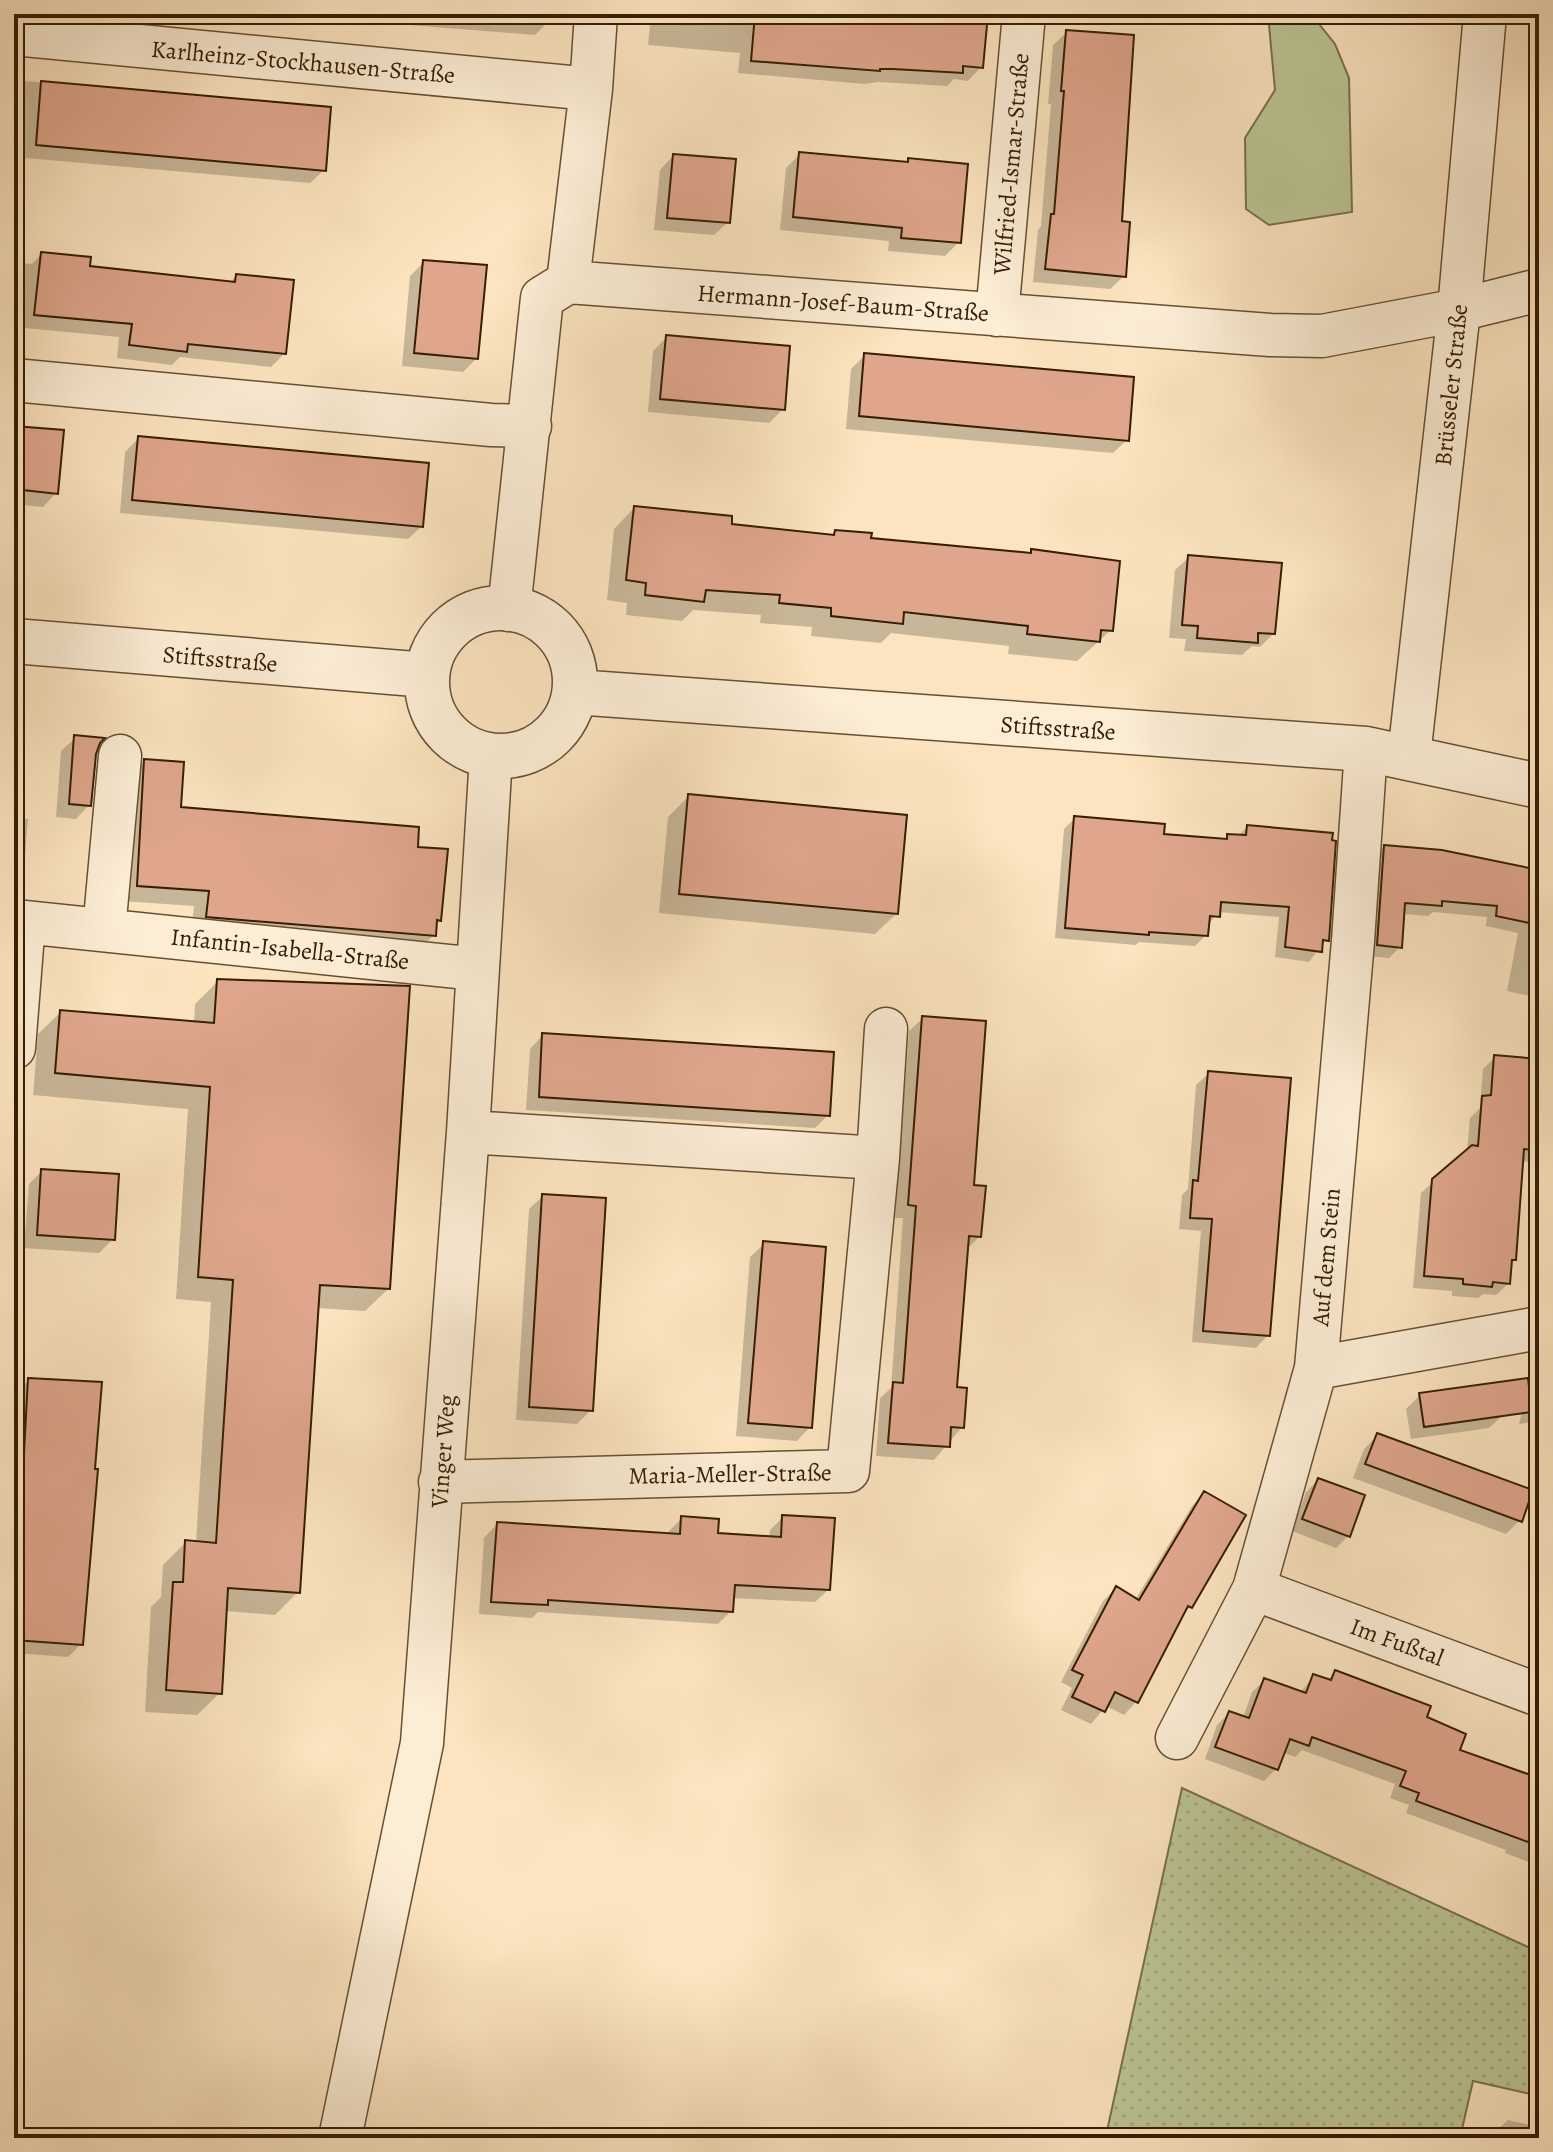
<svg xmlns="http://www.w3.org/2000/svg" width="1553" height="2152" font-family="Alegreya,serif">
	<defs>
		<pattern id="grass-dots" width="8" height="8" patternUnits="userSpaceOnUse" patternTransform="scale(2)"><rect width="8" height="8" fill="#bcc594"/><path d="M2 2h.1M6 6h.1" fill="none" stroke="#a2a97e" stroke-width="1.8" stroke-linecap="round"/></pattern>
	</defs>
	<rect width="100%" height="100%" fill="#fbe4bf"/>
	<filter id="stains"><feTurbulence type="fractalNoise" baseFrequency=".0025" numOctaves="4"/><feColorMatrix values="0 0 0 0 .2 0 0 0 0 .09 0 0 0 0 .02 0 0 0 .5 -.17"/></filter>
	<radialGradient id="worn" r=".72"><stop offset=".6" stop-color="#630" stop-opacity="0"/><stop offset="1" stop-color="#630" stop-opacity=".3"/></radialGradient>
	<path fill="url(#grass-dots)" stroke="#79714c" stroke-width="2" d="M1182,1788L1539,1952V2096L1473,2081L1460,2138H1140L1107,2131Z"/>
	<path fill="#bcc594" stroke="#79714c" stroke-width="2" d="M1268,14H1311L1335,44L1349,78L1352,212L1269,225L1246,209L1245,138L1275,90Z"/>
	<path fill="#0003" d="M270,14H548V22L535,35Z
		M651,14H986L981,67L968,81L954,79L947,86L878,82L865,84L738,73L740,53L648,45Z
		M1067,32L1120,223L1124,276L1110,289L1033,282L1038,230L1041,226L1051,104H1048L1053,45Z
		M14,80L329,109L324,170L310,183L14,157Z
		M800,154L905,164L909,160L959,242L945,256L888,251L889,241L780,230L786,168Z
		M673,156L728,222L714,235L654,230L660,170Z
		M41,254L88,268L229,283L236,276L284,354L271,367L180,357L172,365L117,358L119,337L14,327V262L32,264Z
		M424,262L477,358L463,372L402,366L410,276Z
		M667,337L783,409L769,423L648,412L653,351Z
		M865,355L1127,440L1113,453L846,429L851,369Z
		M14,427L56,493L43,507L14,504Z
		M139,438L422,526L408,539L120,513L125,452Z
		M634,508L729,526L831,536L836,532L869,540L1028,555L1032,551L1111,630L1077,661L1008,654L1009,646L891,633L881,643L811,636L812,627L760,623L761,615L693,610L682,621L626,615L627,603L607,600L614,529Z
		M1189,557L1274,633L1260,647L1252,646L1242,655L1184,651L1186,639L1169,638L1175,570Z
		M75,738L94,753L89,805L76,819L56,817L61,751Z
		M145,761L178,808L416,848L439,920L435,924L434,935L418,950L191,932L194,906L122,901L129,777Z
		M689,796L896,914L875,934L659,913L668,817Z
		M14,818L28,819L23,881L14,889Z
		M1075,818L1162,836L1223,841L1228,836L1237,837L1247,827L1327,938L1309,962L1275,957L1279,917L1218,912L1207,927L1206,935L1195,946L1139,942L1136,945L1055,938L1064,829Z
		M1384,847L1539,872V998L1507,991L1518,933L1486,926L1487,917L1433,912L1428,916L1403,914L1400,947L1389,958L1367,956L1373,858Z
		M218,981L388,1289L365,1311L316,1308L298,1592L275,1615L225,1611L220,1693L197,1715L145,1712L151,1607L161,1597L163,1565L186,1542L196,1543L211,1302L176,1299L188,1109L33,1095L38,1034L61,1012L194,1023L195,1004Z
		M923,1018L979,1237L966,1250L955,1389L962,1427L934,1460L876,1456L880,1398L891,1388L903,1218H895L909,1031Z
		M543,1035L828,1115L815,1128L526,1110L530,1049Z
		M1495,1057L1539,1061V1163L1521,1161L1514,1260L1510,1264L1509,1283L1496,1295L1483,1294L1478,1298L1452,1296V1291L1413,1288L1421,1193L1467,1152L1470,1118L1480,1108L1483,1069Z
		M1209,1073L1268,1335L1256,1348L1192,1342L1201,1231L1179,1229L1182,1195L1188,1189L1196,1085Z
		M42,1171L113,1239L99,1253L24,1248L29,1184Z
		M543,1196L591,1410L577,1424L516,1420L529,1209Z
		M764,1244L810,1427L797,1441L736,1436L750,1257Z
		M29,1380L81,1644L68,1657L14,1653V1425L16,1392Z
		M1539,1380V1421L1519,1424L1527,1392Z
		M1420,1395L1503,1415L1489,1428L1411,1439L1406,1409Z
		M1377,1436L1520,1520L1506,1534L1353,1478L1364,1449Z
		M1318,1480L1348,1536L1336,1548L1292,1531L1306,1492Z
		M1204,1493L1244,1516L1190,1607L1180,1617L1136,1702L1124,1715L1106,1706L1091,1724L1061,1710L1072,1688L1061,1682L1103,1601L1116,1588L1135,1600L1192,1506Z
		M783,1517L829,1589L815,1602L732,1598L731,1611L718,1624L538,1612L532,1618L479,1614L484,1538L497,1524L669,1535V1531L682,1518L716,1535L769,1538L770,1530Z
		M1335,1672L1425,1718L1457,1751L1539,1779V1866L1505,1853L1506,1850L1406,1813L1409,1805L1390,1798L1395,1784L1302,1750L1295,1757L1282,1752L1276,1769L1264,1781L1205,1759L1217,1725L1229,1713L1243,1718L1252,1692L1265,1680L1300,1693L1314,1676L1327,1681Z
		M1508,2120L1539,2127V2138H1494L1495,2132Z"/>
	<path fill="#dfa68c" stroke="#361d04" stroke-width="2" d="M755,14H988L983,68L963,66V73L893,69H880V71L751,61Z
		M1066,30L1134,35L1122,221L1130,222L1126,277L1045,269L1051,214H1054L1064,91H1061Z
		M41,81L331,107L326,171L36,145Z
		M799,152L908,162V158L968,164L961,243L901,238L902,228L793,217Z
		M673,154L736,159L730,223L667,218Z
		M41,252L91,257L90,266L235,282L236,274L294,280L286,354L188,344L187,352L129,345L132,324L34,315Z
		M423,260L487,265L478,359L414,353Z
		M666,335L790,346L785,410L660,399Z
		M864,353L1134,377L1129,441L859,416Z
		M14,426L64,430L58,494L14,489Z
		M138,436L429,463L423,527L132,500Z
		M634,506L732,516V524L834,535L835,530L872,533L871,538L1031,553V549L1120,561L1113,631L1101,630L1100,642L1027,634L1028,626L904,612L903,624L831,616V608L779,603L780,595L706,590L704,602L645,595L646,583L626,580Z
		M1188,555L1282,563L1275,634L1258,633V643L1197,638L1198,626L1182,625Z
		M74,735L105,738L100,743L96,754L91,806L69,804Z
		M144,759L184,762L181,807L419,827L418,847L448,849L441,921L437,920L436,936L206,917L209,891L137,886Z
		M688,794L907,815L898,914L679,894Z
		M1074,816L1165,824L1164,834L1227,839V834L1246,835L1247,825L1333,833L1332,840L1336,841L1329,941L1323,940L1322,952L1285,947L1289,907L1221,902L1220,917L1210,916L1208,936L1149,932V935L1065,928Z
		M1384,845L1442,850L1539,870V925L1496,916L1497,906L1442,901V906L1405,903L1402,948L1377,945Z
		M217,979L410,986L390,1289L320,1285L300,1593L228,1588L222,1694L166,1690L173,1582H183L185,1540L216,1543L233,1280L198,1277L210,1087L55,1073L60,1010L214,1023Z
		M922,1016L986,1021L974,1185L986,1186L981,1237L969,1236L957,1387L967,1388L964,1428L951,1427L950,1447L888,1443L893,1382L903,1383L916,1206L908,1205Z
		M542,1033L834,1052L830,1116L539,1097Z
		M1494,1055L1539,1059V1105L1533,1150L1524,1149L1516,1260H1512L1510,1284L1493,1282L1492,1287L1463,1284V1279L1424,1276L1432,1179L1472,1145L1478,1146L1482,1096L1491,1095Z
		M1208,1071L1291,1078L1270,1336L1203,1331L1212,1219L1190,1218L1193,1180L1198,1181Z
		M41,1169L119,1174L115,1240L37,1235Z
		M542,1194L606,1198L593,1411L529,1407Z
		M763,1241L826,1247L812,1428L748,1423Z
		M28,1378L102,1382L95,1469H98L83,1645L14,1640Z
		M1528,1378L1532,1412L1424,1427L1419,1393Z
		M1377,1433L1533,1490L1522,1522L1365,1464Z
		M1318,1478L1365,1495L1350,1537L1302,1519Z
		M1204,1491L1246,1515L1192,1608L1188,1606L1138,1703L1115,1692L1105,1712L1072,1697L1083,1675L1072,1670L1116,1586L1139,1600Z
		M782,1515L835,1518L830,1590L735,1585L733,1612L548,1600V1605L491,1602L497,1522L680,1534L681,1516L719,1519L718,1533L781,1537Z
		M1335,1670L1431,1706L1427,1717L1466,1734L1460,1750L1539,1778V1846L1416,1801L1419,1793L1400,1786L1406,1771L1312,1737L1309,1746L1290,1739L1278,1770L1215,1747L1229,1711L1249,1718L1264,1678L1306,1693L1313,1674L1331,1680Z"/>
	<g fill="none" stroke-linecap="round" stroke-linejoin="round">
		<defs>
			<path id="minor" d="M14,34L591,89
				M568,282L591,89L596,14
				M997,315L1024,14
				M14,380L491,425L530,426
				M509,610L542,298L568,282L1270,335L1322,336L1459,310L1539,290
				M1409,756L1459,310L1485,14
				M14,921L24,922L14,1048
				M24,922L477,969
				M104,930L120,756
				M468,1132L878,1158L886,1029
				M1316,1368L1539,1328
				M440,1482L848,1471L878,1158
				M1254,1589L1539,1695
				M1177,1738L1254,1589L1316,1368L1353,941L1366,749
				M340,2138L422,1743L468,1132L491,756"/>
			<path id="tertiary" d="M427 682a74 74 0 1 1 148 0a74 74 0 1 1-148 0Z
				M14,641L427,675
				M575,692L1366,749L1539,786"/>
		</defs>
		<use href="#minor" stroke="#674f33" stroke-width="45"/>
		<use href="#tertiary" stroke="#674f33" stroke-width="47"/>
		<use href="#minor" stroke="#fcedd5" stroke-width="42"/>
		<use href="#tertiary" stroke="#fcedd5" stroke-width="44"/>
	</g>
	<g text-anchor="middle" stroke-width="7" stroke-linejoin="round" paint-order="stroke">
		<g font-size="24" fill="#361d04" stroke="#fcedd5">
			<text transform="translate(303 62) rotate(5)" y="8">Karlheinz-Stockhausen-Straße</text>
			<text transform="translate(1011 164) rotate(-85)" y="8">Wilfried-Ismar-Straße</text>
			<text transform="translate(843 303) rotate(4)" y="8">Hermann-Josef-Baum-Straße</text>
			<text transform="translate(1451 385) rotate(-84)" y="8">Brüsseler Straße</text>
			<text transform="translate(220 659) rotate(5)" y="8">Stiftsstraße</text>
			<text transform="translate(1058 728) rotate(4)" y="8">Stiftsstraße</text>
			<text transform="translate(290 949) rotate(6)" y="8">Infantin-Isabella-Straße</text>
			<text transform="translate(1326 1257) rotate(-85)" y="8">Auf dem Stein</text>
			<text transform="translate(443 1451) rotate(-86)" y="8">Vinger Weg</text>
			<text transform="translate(730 1474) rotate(-1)" y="8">Maria-Meller-Straße</text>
			<text transform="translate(1397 1642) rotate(20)" y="8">Im Fußtal</text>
		</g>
	</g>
	<rect width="1553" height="2152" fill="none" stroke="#fbe4bf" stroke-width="48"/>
	<rect x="16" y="16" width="1521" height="2120" fill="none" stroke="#361d04" stroke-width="4"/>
	<rect x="24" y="24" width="1505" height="2104" fill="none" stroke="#361d04" stroke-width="2"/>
	<rect width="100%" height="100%" filter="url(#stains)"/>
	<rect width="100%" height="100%" fill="url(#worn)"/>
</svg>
